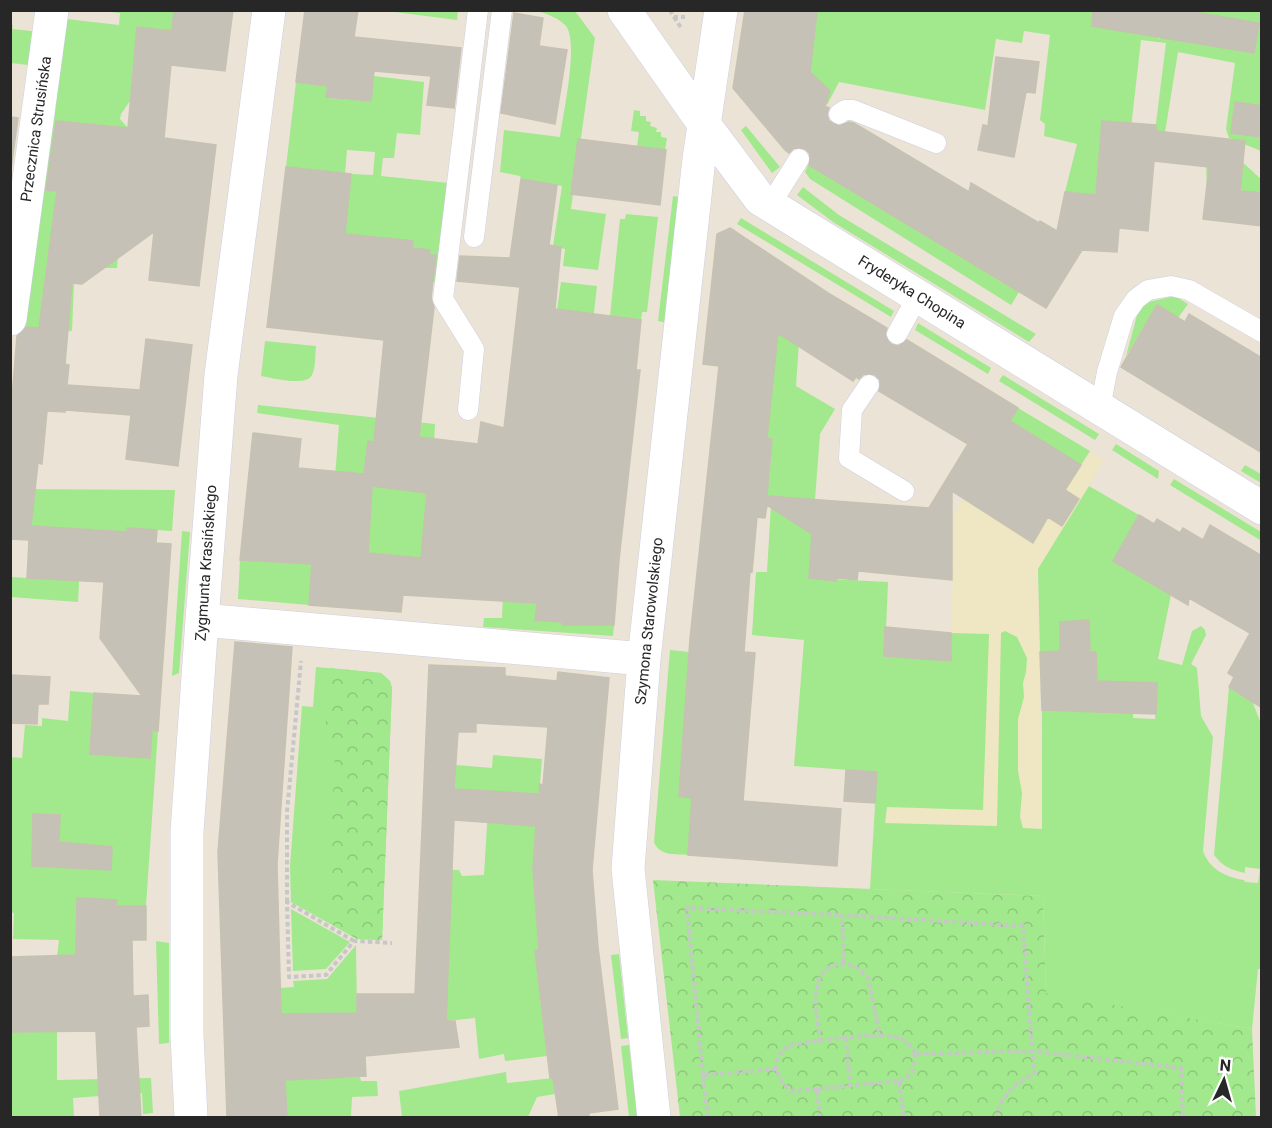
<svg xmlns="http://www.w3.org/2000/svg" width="1272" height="1128" font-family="Roboto,sans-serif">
	<defs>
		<pattern id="park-crowns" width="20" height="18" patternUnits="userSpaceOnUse" patternTransform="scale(1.5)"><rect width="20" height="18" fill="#a2e88d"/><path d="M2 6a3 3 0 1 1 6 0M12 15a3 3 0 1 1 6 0" fill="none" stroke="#8cc77a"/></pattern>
	</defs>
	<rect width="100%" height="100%" fill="#ebe4d6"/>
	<path fill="#efe6c3" d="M1018,408L1104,460L1038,569L1043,896L870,889L884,656L951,661L954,515Z"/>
	<path fill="#a2e88d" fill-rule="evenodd" d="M100,11H174L175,32L156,60L134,57L130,101L121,114L120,119L128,128L117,268H105L127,144L113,126L70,123C63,176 52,227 45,280L67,289L74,283L72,331L18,326L58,18L119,25L120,13Z
		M394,11H458L457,20L395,12Z
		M538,11H575L595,38L571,209L606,214L598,270L563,266L565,249L553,246L562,186L521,179L520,176L500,172L504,130L560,137C563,114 579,43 566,26C559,18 547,14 538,11Z
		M817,11H1152L1144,16L1159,39L1173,29L1160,11H1180L1176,40L1254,53L1259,23L1182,11H1261V106L1235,102L1231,132L1261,137V151L1229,138L1226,129L1235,63L1178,52L1163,145L1125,142L1127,123L1102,121L1096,195L1065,192L1077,144L1044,136L1045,124L1040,120L1050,35L1024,31L1022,43L996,39L985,110L839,82L827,105L823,100L828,96L830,91L810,72ZM1141,40L1166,43L1155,131L1131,128Z
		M11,25H13L12,29L41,32L36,66L11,63Z
		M374,76L424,82L420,135L397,133L394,158H383L381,176L449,183L436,282L426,281L429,250L412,248L333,249L339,192L349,193L351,174L373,175L375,152L347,150L345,173L286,167L296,82L328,86L327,98L371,101Z
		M634,110L640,111V116H646V121L651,122L650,126L657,128L656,132H661V137L667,138L665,150L637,146L639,132L631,131Z
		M746,126L780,167L772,173L741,130Z
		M1209,137L1217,139L1261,179V193L1240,191L1242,173L1220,170L1207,187L1206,166Z
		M808,165L1019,292L1011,305L810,179L805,172Z
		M803,187L839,215L1036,334L1029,342L833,222L797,195Z
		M673,196L680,197L666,323L658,321Z
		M626,214L658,217L647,312H642L641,320L610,316L620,219H625Z
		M741,218L894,311L891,317L737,224Z
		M561,282L597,286L588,364L537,598L535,620L564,622L569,625H614L613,636L483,627L484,618H502L505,547L557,310Z
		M1175,296L1188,304L1178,318L1157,306L1126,356L1139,308L1144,303Z
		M766,309L799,342L796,386L835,409L820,434L809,578L888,582L885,656L950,661L951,633L989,634L983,810L887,807L885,823L997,826L1001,633L1005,631L1017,637L1027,658L1026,672L1023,683L1024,697L1018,719V771L1022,793L1020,817L1023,828L1042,829V710L1090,712L1097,684L1096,652H1090L1088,621L1060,622V651L1040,652L1038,569L1089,486L1139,515L1113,561L1171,595L1158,659L1182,665L1192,631L1201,626L1205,630L1206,635L1191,664L1197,668L1201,716L1213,737L1203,851C1210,870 1226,877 1244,880L1245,882L1258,883L1260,869L1245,867V873C1231,870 1222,866 1214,855L1229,687L1247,699L1250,695L1261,724L1262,969H1258L1252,1029L1046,994L1043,896L870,889L877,772L794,766L804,640L752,635L756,572H767L771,504L764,503L769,482L772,439L767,438ZM1135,683H1157L1155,719L1133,718Z
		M918,323L991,368L988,374L915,330Z
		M265,341L316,346C315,355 316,367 312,375C306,387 273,378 261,376Z
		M1003,375L1099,434L1095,440L999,381Z
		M258,405L435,424L434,445H400L368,441L363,485L429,493L421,558L314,548L309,605L238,599L240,560L297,563L333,503L339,425L257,413Z
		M1018,408L1090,451L1081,465L1005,429Z
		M1116,444L1159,471L1158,479L1112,450Z
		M1245,465L1261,474V483L1241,471Z
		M1174,479L1261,532L1260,540L1170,485Z
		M11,489L175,490L172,531L127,528L124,559L99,556L102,530L82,529L78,602L11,597V577L60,580V553L11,529Z
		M182,531L190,532L179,673L172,676Z
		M670,650L690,652L692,798L688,855C675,854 659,856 654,842Z
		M316,667L381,673L390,681L392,688L382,940L357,939L291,902L290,866L302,706L313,707Z
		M70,691L94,693L90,754L150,758L152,730L158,731L146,906H116V900L92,939L57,977V1080L151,1078L153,1113L143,1114L142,1093L73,1098L74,1117H11V1032L48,1031L59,940L13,939L14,913L10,912V757L22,758L25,725L42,726V718L68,721ZM33,815H60V868L32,866Z
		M493,755L542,759L533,868L539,950L535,951L547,1056L505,1061L504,1054L479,1059L475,1018L446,1021L423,869L459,870L462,876L484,875L489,792L454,789L456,765L492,768Z
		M291,909L350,942L326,969L293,971Z
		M156,941L169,943V1043L159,1044Z
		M356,945L357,1013L318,1014L321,1078L360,1077L361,1081H377L378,1096L352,1097L351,1117H287L286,1100H271L280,988L294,987L293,981L327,979Z
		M619,954L628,1038L621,1039L611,955Z
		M629,1045L637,1115V1117H629L621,1046Z
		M506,1072L507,1083L553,1078L555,1094L537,1097L528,1117H402L399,1091Z"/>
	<path fill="url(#park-crowns)" d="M330,668L381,673L390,681L392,688L382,940L357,939L328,922L335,746L325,731Z
		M653,880L1043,896L1046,993L1252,1029L1256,1117H680Z"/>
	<path fill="#c6c1b7" stroke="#c6c1b0" stroke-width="1.5" fill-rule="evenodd" d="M174,10H233L225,71L171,65L164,138L216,145L199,286L149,280L154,232L82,284L72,283L65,364L69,365L67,385L140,390L146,339L192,345L178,466L126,459L131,415L65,410V412L47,411L42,464L38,463L31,526L127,532V528L157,530L156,543L171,544L158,731L152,730L150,758L90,754L94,693L142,696L100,638L104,582L27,578L29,540L10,539V423L17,336L26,327L39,328L57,191L46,190L56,121L128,128L137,27L172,31Z
		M305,10H358L354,37L461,48L454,108L427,105L431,76L374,71L371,101L326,97L328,86L296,82Z
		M745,10H817L810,72L830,91L825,106L829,108L827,114L829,121L839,126L849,122L854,123L969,192L971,183L1039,223L1040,221L1057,231L1065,192L1096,195L1102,121L1156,125V131L1245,141L1240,191L1262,193V226L1203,219L1209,167L1154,161L1148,231L1119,228L1117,252L1082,250L1046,308L809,165L810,154L805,149L794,148L789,153L785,150L733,88Z
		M1093,10H1182L1259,23L1254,53L1092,26Z
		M514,13L543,18L539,46L567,50L555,124L501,113Z
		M996,57L1039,62L1035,93L1026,92L1014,157L978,150L983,125L988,126Z
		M1235,102L1262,106V137L1231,133Z
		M10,117L18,118L10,176Z
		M578,139L666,150L660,205L571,194Z
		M286,167L351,174L345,234L413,241L412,248L430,250L429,255H436L431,298L434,307L419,437L478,444L481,422L504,428L520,287L457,281L460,256L510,258L521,179L557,185L549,245L561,247L555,309L641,320L636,370H640L619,560L614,625H562V622L535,620L537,603L403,595L401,612L309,605L312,564L240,560L253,433L301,439L298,468L364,474L368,441L374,442L384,340L267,327ZM372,486L427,493L421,558L368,553Z
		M730,228L828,293L887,328L885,335L891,344L898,346L907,340L1018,408L1010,421L1081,465L1065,490L1079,499L1062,526L1048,517L1033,543L952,491V580L858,571L857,580L837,578L836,581L809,578L812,534L767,505L765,518L757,517L752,572L750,571L744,652L755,653L743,801L841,809L837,866L688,855L692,798L679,796L690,639L719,366L703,364L717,234ZM778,333L853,381L856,377L859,379L864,374L875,375L880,380L879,391L968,444L929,508L767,496L772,439L767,438Z
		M1157,305L1185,322L1189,314L1262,358V453L1121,367Z
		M1139,515L1154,524L1157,519L1180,533L1183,528L1203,540L1210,525L1262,556V708L1229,687L1234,677L1228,673L1250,633L1189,598L1188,605L1113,561Z
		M1089,620L1090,652H1096L1097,681L1157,683L1156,714L1042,710L1040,652L1060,651V622Z
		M885,627L951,633V661L884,656Z
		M235,642L292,647L277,864L281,1014L357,1013V994H415L429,665L505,668V676L557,681L558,672L609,678L592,870L598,947L618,1109L589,1113V1118H559L553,1078H550L535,950H539L533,868L536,826L454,820L446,1021H455L459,1047L365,1056L366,1076L285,1080L287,1118H227L218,852ZM476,723L548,727L543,785L540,784L539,794L454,789L458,732H476Z
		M10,675L50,677L48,704H38L37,724L10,723Z
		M846,770L877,772L875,803L844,801Z
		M33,814L60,815L59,842L112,847L111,870L32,866Z
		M77,898L117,900L116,906H146V940H132L133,996L148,995L149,1026L136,1027L141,1118H100L96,1031L10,1032V957L76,955Z"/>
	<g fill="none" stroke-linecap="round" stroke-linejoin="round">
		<defs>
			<path id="lane" d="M839,114L845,110H853L936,143
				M770,205L799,159
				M474,237L502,10
				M897,334L918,296
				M869,385L852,410L849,458L904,491
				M1100,409L1107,372L1124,316L1136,299L1148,290L1171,286L1189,290L1262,332
				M468,410L474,349L443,299L478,10"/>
			<path id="street" d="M624,10L704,124L760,199L1262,508
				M10,319L52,10
				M202,620L644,659
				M191,1118L187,1035V832L202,620L221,375L269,10
				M654,1118L628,869L644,659L699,159L721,10"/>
		</defs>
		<use href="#lane" stroke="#cccee2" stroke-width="21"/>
		<use href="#street" stroke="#cccee2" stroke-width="34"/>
		<path stroke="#c7c7c7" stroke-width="4" stroke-dasharray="4.5 3" stroke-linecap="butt" d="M670,10L674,17H685
			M674,17L682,29
			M287,902V812L301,661
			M354,941L287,902L289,977L326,975L354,941L392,943
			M846,1038L850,1085
			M820,1041C818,1019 806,973 835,965C850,961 857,968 868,977L880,1036
			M703,1075L687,908L842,915
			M899,1081C913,1075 915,1069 915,1054
			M817,1089L791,1091C782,1083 772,1070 778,1056C780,1053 786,1048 789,1045C814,1042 875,1031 899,1038C907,1040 911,1047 915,1054L1032,1051L1023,926L842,915L844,963
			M708,1118L703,1075L777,1069
			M820,1118L817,1089L899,1081L904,1118
			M996,1118C1001,1094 1015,1084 1035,1073L1032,1051L1181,1068L1183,1118"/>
		<use href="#lane" stroke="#fff" stroke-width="20"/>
		<use href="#street" stroke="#fff" stroke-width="33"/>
	</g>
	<g text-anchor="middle" stroke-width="5" stroke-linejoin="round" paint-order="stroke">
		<g font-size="15" fill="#272727" stroke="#fff">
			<text transform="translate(36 129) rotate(-82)" y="5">Przecznica Strusińska</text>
			<text transform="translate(912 292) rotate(32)" y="5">Fryderyka Chopina</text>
			<text transform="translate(206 563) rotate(-86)" y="5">Zygmunta Krasińskiego</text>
			<text transform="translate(649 621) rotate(-84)" y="5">Szymona Starowolskiego</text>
		</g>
	</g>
	<rect width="1272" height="1128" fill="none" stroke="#272727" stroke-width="24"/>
	<g transform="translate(1224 1080) rotate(5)" stroke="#ffffff" stroke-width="4.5" paint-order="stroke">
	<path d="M0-4.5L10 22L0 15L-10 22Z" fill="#272727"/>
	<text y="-9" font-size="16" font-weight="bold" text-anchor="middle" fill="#272727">N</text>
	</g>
</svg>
